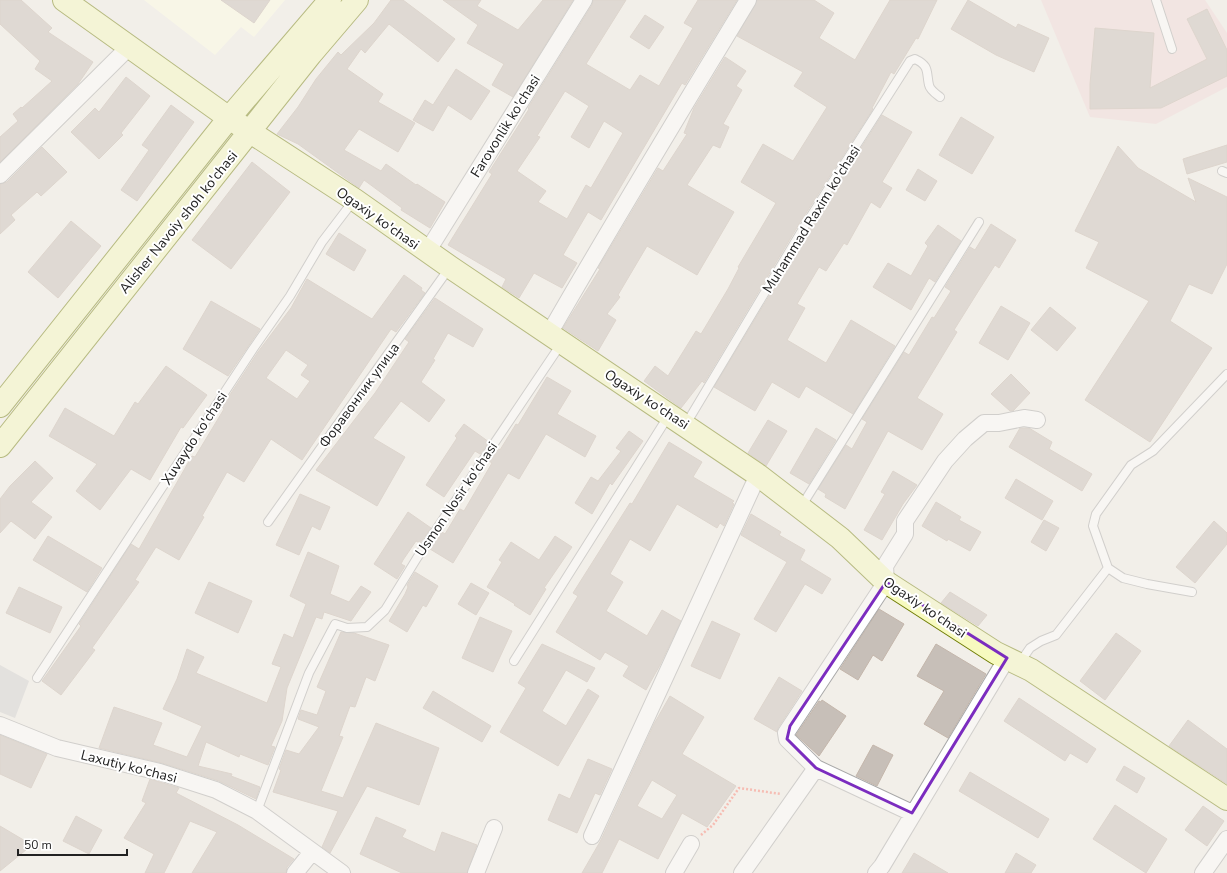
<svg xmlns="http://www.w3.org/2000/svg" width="1227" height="873" font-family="'Nunito Sans',sans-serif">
	<rect width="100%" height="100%" fill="#f2efe9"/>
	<path fill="#f2dad9" d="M1041,0H1205L1227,33V87L1156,124L1090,117Z"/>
	<path fill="#ffffe5" d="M144,0H285L254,37L241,27L215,55Z"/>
	<path fill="#d0d0d0" d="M0,665L29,681L15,718L0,712Z"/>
	<path fill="#c7bfb8" stroke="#c4b6ab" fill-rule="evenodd" d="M0,0H21L52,28L48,32L93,62L78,84L0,162V137L18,121L13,114L21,107L22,108L52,81L35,69L40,61L0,24Z
		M221,0H270L254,23Z
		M391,0H403L455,39L438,62L389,24L365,53L361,49L347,69L383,94L378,102L415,123L398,152L359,129L344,150L381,171L386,164L416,185L417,184L445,202L430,228L401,210L402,208L364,180L359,188L298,144L277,134L298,107L316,79L338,52L341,55L374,23Z
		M443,0H481L477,6L518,30L543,0H573L513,97L492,85L504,64L467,43L478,25Z
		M593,0H626L586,64L630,90L640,75L659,86L693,28L684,23L698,0H737L685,85L682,83L601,220L588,212L563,255L577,263L562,288L534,273L519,298L502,287L506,279L448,245L492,174L489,172L529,109L528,108L592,5ZM565,91L589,106L571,137L589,148L604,121L623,133L591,188L586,185L567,219L538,202L546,191L517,171L540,137L537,136Z
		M757,0H814L834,13L819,38L855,60L890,0H937L918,39L916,38L894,74L891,72L872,108L873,109L799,224L704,383L702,381L681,408L644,381L655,366L668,376L696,331L701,334L728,289L739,268L738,267L776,203L741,182L763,144L793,161L827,107L794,86L803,72L737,36Z
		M968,0L1016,28L1018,24L1049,38L1034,72L996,55L951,29Z
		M1207,9L1227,50V76L1161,108L1090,109V84L1095,28L1154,33L1150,88L1207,59L1187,19Z
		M645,15L664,27L649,49L630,37Z
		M725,57L746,71L736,86L742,90L723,124L729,127L720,148L713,145L687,185L734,212L697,275L647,246L618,295L620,297L607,314L616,320L598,351L563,328L600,269L598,268L658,168L663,171L687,134L684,133L694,108Z
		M456,69L490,91L471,120L448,105L433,131L413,120L425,100L433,105Z
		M126,77L150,96L121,133L123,135L99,159L71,132L95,108L99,112Z
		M171,105L194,122L137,201L121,190L149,150L142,145Z
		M882,115L912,132L882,182L892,188L880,208L871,202L847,245L844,243L826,271L819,267L797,304L805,308L787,340L826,363L851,320L895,346L853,414L806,386L799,398L772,382L755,411L714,387L809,230Z
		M961,117L994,137L972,174L939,155Z
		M1227,145V162L1187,174L1183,159Z
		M1118,146L1138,168L1196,202L1188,178L1227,197V264L1212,294L1189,284L1170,321L1212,348L1150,442L1085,400L1149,301L1086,268L1099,242L1075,231Z
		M42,147L67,172L41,196L37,192L11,215L15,220L0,234V184L7,182Z
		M252,162L290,192L231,269L192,240Z
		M918,169L937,181L925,201L906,190Z
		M71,221L101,246L58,298L28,272Z
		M991,224L1016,240L999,268L995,265L979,290L954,330L957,332L917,398L943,414L922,450L888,431L845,509L825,497L826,494L818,489L846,445L852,449L867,422L862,419L904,352L909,355L932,317L934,318L951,291L945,287L970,247L975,250Z
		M938,225L961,241L935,282L929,278L911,310L873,287L888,263L911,276L928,246L925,243Z
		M339,233L366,250L354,271L326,254Z
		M404,275L422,288L421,290L425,293L396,332L391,329L302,460L271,439L244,482L227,472L202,516L204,517L179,560L156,547L135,580L139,582L92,648L95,650L61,695L42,681L81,626L79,624L131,544L139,549L192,456L195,457L224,409L222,407L258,352L291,308L307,279L372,319ZM286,350L308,365L301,375L310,381L297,399L266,378Z
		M435,298L483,329L473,347L448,333L433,359L435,360L421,382L445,400L429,422L401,401L373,438L405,457L377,506L316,470L375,393L409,342L405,339Z
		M211,301L260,329L228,376L183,349Z
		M1001,306L1030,323L1008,360L979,343Z
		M1050,307L1076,328L1057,351L1031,330Z
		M166,366L207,395L183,428L181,427L150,480L131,469L100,510L76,491L97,464L49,436L65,408L114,436L135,402L138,404Z
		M1011,374L1030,393L1013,411H1010L991,394Z
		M547,377L571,391L557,414L596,436L585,457L546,434L519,479L508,473L453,563L430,549L440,534L442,532L445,534L460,509L464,511L492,463L489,461L498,448L500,450L516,424L518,425Z
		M768,420L787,431L766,466L748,453Z
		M464,424L489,442L480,454L475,451L444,497L426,485L457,438L455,436Z
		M816,428L836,440L809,484L790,473Z
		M1020,428H1029L1052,442L1049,449L1092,474L1082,491L1009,447Z
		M629,431L643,441L612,485L610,483L592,514L575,503L591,477L598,481L621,451L616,448Z
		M669,442L702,462L693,477L734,501L732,503L734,504L724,526L720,523L717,528L677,504L650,551L630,539L610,574L623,582L606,611L647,636L662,610L681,621L660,665L646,690L623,676L629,666L605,652L600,660L556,632L578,596L573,593L630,503L632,504Z
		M35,461L53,478L31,502L52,517L35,539L11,521L0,533V499L10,486Z
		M893,471L917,485L903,504L882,540L864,530L885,494L881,492Z
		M1016,479L1053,501L1042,520L1005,498Z
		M300,494L330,507L320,530L312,526L299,555L276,545Z
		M936,502L961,517L959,520L981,532L970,551L948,539L947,541L922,526Z
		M408,512L431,528L420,543L416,541L403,560L401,564L405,566L397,579L374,564Z
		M751,514L781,532L779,535L805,550L800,560L831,579L822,594L805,584L776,632L754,619L787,562L741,535Z
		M1044,520L1059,528L1046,551L1031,542Z
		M1214,521L1227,533V544L1195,583L1176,567Z
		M48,536L102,568L87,592L33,560Z
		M555,536L572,547L544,588L546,589L530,615L514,605L515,604L487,587L502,562L499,560L511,542L539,560Z
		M308,552L339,566L330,594L349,602L361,586L371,592L351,621L324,612L322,619L316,617L287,688L282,721L271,746L275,747L268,765L240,754L239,757L206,742L198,766L232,774L231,776L260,787L256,799L219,781L162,763L99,748L114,707L162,723L153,745L187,757L202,726L163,709L177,679L187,649L204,657L196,673L267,703L281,667L272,664L284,634L293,638L306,604L290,596Z
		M415,572L438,586L426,607L423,605L407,632L389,621L405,594L408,587L407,585Z
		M209,582L252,601L238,633L195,613Z
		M471,583L489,593L476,615L458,604Z
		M19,587L62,607L50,633L6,613Z
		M950,592L987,615L978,626L941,603Z
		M879,609L904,624L882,661L873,655L858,680L840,669Z
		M480,617L512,631L493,672L462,658Z
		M712,621L740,634L720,679L691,666Z
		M341,632L354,633L389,645L375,681L366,677L355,707L350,706L339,736L343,737L321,791L343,798L376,723L439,748L419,805L367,786L330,853L322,847L338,811L273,792L281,770L279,769L286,750L299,754L319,727L298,719L301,710L317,715L326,691L317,687Z
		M1116,633L1141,651L1105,700L1080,681Z
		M542,644L595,668L587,682L566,670L542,711L566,726L588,689L599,696L558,766L500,732L526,688L518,683Z
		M936,644L986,674L948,738L924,724L944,691L917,676Z
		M779,677L802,691L778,728L777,732L754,719Z
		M433,691L491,726L482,742L423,708Z
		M670,696L704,717L682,754L736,786L707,827L682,813L658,859L619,839L602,873H582L601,840L654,724ZM652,780L677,795L662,819L637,806Z
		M1019,698L1096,749L1087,763L1070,753L1065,761L1004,721Z
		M822,700L846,716L819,756L796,735L819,701L821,702Z
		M1188,720L1227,749V784L1169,746Z
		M0,735L47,754L31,788L0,774Z
		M873,745L893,755L877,786L856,776Z
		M588,759L612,769L600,795L595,793L577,833L548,820L559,794L570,799Z
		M1124,766L1145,778L1137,793L1116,780Z
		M970,772L1049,819L1038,838L959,791Z
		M150,779L179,788L176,793L238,825L294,859L287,867L286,873H192L217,832L190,821L164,873H145L154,854L124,838L146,803L142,801Z
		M1115,805L1167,839L1146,873L1093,839Z
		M1203,806L1224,821L1207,846L1185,830Z
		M76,816L102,830L89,854L63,841Z
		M376,817L406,830L402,837L435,852L442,832L477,845L467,873H402L360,854Z
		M0,826L32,845L0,871Z
		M914,853L948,873H902Z
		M1016,853L1036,865L1031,873H1005Z"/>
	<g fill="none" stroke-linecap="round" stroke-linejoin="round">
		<defs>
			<path id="lane" d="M1156,0L1172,49
				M1222,171L1227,173
				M686,424L804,227L910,61L915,59C930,66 926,72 929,85C930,90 936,94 940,97
				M801,507L979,222
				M268,522L450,267
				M1192,592L1147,584L1123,578L1108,568L1093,526L1096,514L1131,465L1153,451L1227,374
				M514,661L669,415
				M1019,664L1030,648L1041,641L1056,635L1108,568
				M37,678L253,349L290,296L322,242L354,200
				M257,811L309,673L335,624L347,628L367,627L385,610L417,558L561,344"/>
			<path id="street" d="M0,175L129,47
				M427,252L584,0
				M549,334C613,222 681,111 748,0
				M0,725L57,748L160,772L216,790L257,811L342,873
				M816,768L787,739L786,733L886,582L885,566L905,534V521L945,461L965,439L984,423H999L1024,418L1037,420
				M592,836L758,475
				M295,873L312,852
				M476,873L494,828
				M674,873L691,844
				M742,873L816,768L912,813
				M876,873L882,866L1007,658
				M1203,873L1227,839"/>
			<path id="secondary" d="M64,0L229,118L355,200L450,267L758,475L840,538L886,582L996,653L1031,670L1227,799
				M0,406L229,118L330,0
				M0,446L311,54L357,0"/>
		</defs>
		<use href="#lane" stroke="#a9a9a9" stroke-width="10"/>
		<use href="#street" stroke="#a9a9a9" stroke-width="18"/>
		<use href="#secondary" stroke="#707d05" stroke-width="24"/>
		<path stroke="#fa8072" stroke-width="2.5" stroke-dasharray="2 2" stroke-linecap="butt" d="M701,835L713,825L739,788L781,794"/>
		<use href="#lane" stroke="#fff" stroke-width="8"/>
		<use href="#street" stroke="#fff" stroke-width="16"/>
		<use href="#secondary" stroke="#f7fabf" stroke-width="22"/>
	</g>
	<path d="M0 0H1227V873H0ZM886,582L1007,658L912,813L816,768L787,739L790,726Z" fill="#f2efe9" fill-opacity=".55" fill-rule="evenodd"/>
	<path fill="none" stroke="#7b2cbf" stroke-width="3" stroke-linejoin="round" d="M886,582L1007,658L912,813L816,768L787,739L790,726Z"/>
	<g text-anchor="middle" stroke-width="4" stroke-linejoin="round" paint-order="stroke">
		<g font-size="14" fill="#222" stroke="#fff">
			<text transform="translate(505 126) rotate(-58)" y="5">Farovonlik ko'chasi</text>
			<text transform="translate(378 218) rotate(35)" y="5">Ogaxiy ko'chasi</text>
			<text transform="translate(811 219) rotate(-58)" y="5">Muhammad Raxim ko'chasi</text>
			<text transform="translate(178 222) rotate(-51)" y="5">Alisher Navoiy shoh ko'chasi</text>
			<text transform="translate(359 395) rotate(-54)" y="5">Форавонлик улица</text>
			<text transform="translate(647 399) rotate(33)" y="5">Ogaxiy ko'chasi</text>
			<text transform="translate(194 438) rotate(-57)" y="5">Xuvaydo ko'chasi</text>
			<text transform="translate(456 499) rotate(-56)" y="5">Usmon Nosir ko'chasi</text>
			<text transform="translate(925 607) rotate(34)" y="5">Ogaxiy ko'chasi</text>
			<text transform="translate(129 766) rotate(14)" y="5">Laxutiy ko'chasi</text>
		</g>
	</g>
	<path d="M18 849v6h109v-6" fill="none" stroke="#222222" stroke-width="2"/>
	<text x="24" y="849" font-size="12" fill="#222222" stroke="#ffffff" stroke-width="3" paint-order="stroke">50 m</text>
</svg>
